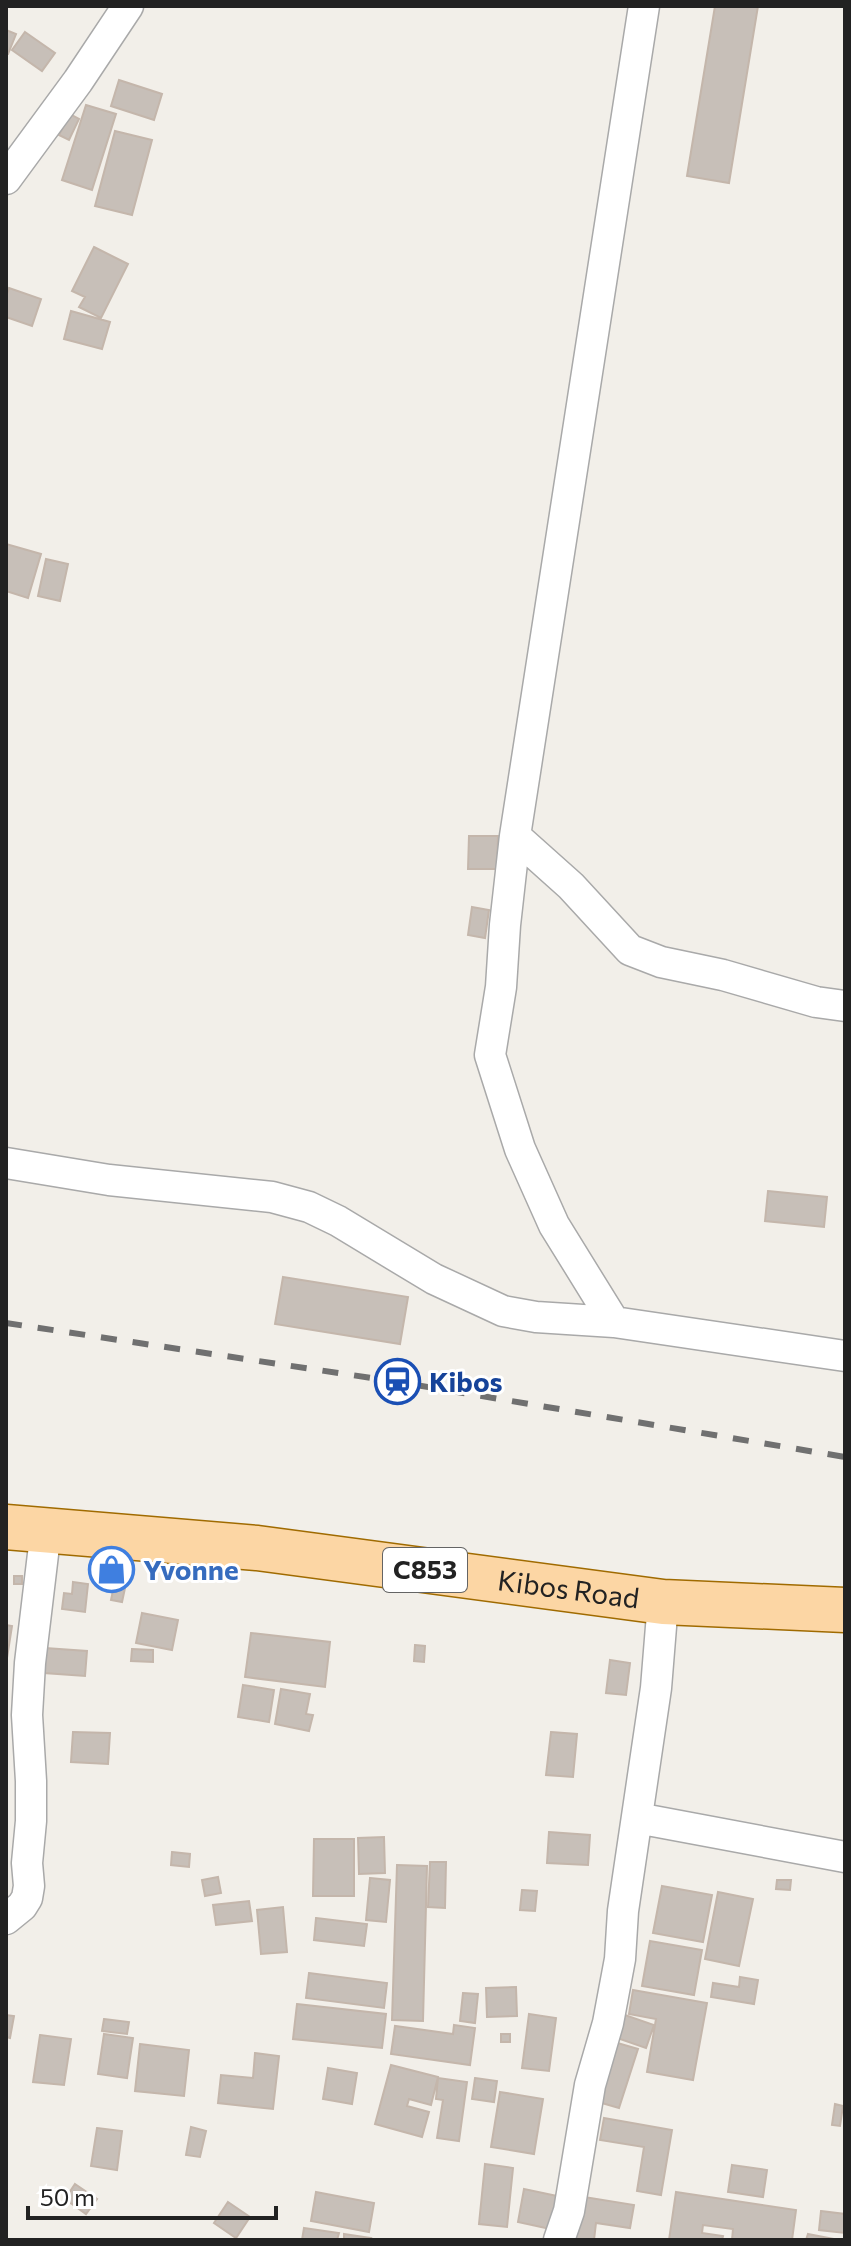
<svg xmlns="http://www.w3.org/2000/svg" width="851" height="2246" font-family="Commissioner,sans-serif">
	<rect width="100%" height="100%" fill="#f2efe9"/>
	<path fill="#c7bfb8" stroke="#c4b6ab" stroke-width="2" d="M715,6H758L729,183L687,176Z
		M6,30L16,34L8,54H6Z
		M25,32L55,53L42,71L12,50Z
		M119,80L162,94L154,120L111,106Z
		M86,105L116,114L92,190L62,180Z
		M70,114L79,119L69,140L59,135Z
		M115,131L152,140L132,215L95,206Z
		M94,247L128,264L101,318L79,307L85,297L72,291Z
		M9,288L41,299L32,326L6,317V297Z
		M71,311L110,322L102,349L64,339Z
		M6,544L41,554L28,598L6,591Z
		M46,559L68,564L60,601L38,596Z
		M469,836H498L497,869H468Z
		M472,907L489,910L485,938L468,935Z
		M768,1191L827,1197L824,1227L765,1221Z
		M283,1277L408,1297L400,1344L275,1324Z
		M14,1576H22V1584H14Z
		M73,1582L88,1584L85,1612L62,1609L64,1593L72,1594Z
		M114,1586L125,1588L122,1602L111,1600Z
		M142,1613L178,1620L172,1650L136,1643Z
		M6,1625L12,1626L7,1658H6Z
		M251,1633L330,1642L325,1687L245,1677Z
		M415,1645L425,1646L424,1662L414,1661Z
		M45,1648L87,1651L85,1676L44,1673Z
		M132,1649L153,1650V1662L131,1661Z
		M610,1660L630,1663L626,1695L606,1693Z
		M243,1685L274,1690L269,1722L238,1717Z
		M281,1689L310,1694L306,1714L313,1715L309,1731L275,1724Z
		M73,1732L110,1733L108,1764L71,1762Z
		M551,1732L577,1734L573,1777L546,1775Z
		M549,1832L590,1835L588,1865L547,1863Z
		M384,1837L385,1873L359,1874L358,1838Z
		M314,1839H354V1896H313Z
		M172,1852L190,1854L189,1867L171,1865Z
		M430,1862H446L445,1908L428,1907Z
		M397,1865L427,1866L423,2021L392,2020Z
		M218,1877L221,1893L205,1896L202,1880Z
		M370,1878L390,1880L386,1922L366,1920Z
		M777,1880H791L790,1890L776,1889Z
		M662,1886L712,1895L703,1942L653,1933Z
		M522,1890L537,1891L535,1911L520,1910Z
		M718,1892L753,1899L739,1966L705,1959Z
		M249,1901L252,1921L216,1925L213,1905Z
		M283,1907L287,1952L261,1954L257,1910Z
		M316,1918L367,1924L364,1946L314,1940Z
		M650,1941L702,1950L694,1995L642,1986Z
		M309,1973L387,1983L384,2008L306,1998Z
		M740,1977L758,1980L754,2004L711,1997L713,1983L739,1987Z
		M516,1987L517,2016L487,2017L486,1988Z
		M633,1990L707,2003L693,2080L647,2072L656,2019L629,2014Z
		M463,1993L478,1994L475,2023L460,2021Z
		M297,2004L386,2014L382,2048L293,2039Z
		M529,2014L556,2018L549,2071L522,2068Z
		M622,2014L654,2025L646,2048L614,2037Z
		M6,2015L14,2016L10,2038L6,2037Z
		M104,2019L129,2022L127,2034L102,2031Z
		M454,2025L475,2028L470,2065L391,2054L395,2026L453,2034Z
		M104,2034L133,2038L127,2078L98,2074Z
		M501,2034H510V2042H501Z
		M40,2035L71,2039L64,2085L33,2082Z
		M614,2042L638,2049L619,2108L595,2101Z
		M140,2044L189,2050L184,2096L135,2091Z
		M255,2053L279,2056L273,2109L218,2103L221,2075L253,2078Z
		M391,2065L438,2077L431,2105L409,2099L407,2106L429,2112L422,2137L375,2124Z
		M328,2068L357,2073L352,2104L323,2099Z
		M438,2078L467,2082L459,2141L437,2138L443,2100L436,2099Z
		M475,2078L497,2081L494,2102L472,2099Z
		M500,2092L543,2099L534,2154L491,2147Z
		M835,2104L843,2106L840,2126L832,2125Z
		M604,2118L672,2130L661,2195L637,2191L644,2147L600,2140Z
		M191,2127L206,2131L200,2157L186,2155Z
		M97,2128L122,2131L117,2170L91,2166Z
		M485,2164L513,2168L507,2227L479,2224Z
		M732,2165L767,2170L763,2197L728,2192Z
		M75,2184L97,2199L86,2214L65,2199Z
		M524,2189L562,2197L555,2230L518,2222Z
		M316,2192L374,2203L369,2232L311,2221Z
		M676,2192L796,2210L792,2240H732L733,2229L703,2225L702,2233L723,2236L722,2240H669Z
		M578,2196L634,2205L630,2228L596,2223L594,2240H570Z
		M228,2202L250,2217L236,2238L214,2223Z
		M821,2211L845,2214V2233L819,2230Z
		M304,2228L339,2233L337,2240H302Z
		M344,2234L371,2238L370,2240H344Z
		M808,2234L839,2240H806Z"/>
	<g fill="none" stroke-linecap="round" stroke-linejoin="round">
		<defs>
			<path id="minor" d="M6,179L78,81L128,6
				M515,836L571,886L630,950L661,962L723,975L816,1002L845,1006
				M6,1163L109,1180L272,1197L309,1207L338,1221L434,1279L503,1311L536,1317L614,1322L845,1356
				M614,1322L554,1225L520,1149L490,1055L501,987L505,925L515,836L644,6
				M637,1818L845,1857
				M6,1919L22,1906L27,1898L29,1886L27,1863L31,1821V1781L27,1715L30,1663L46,1529
				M559,2240L569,2211L590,2085L608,2023L620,1959L623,1911L656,1688L663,1602"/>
			<g id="primary">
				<path id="s1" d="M6,1527L257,1548L663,1602L845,1610"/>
			</g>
		</defs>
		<use href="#minor" stroke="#a9a9a9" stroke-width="33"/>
		<use href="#primary" stroke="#a06b00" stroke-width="47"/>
		<use href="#minor" stroke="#fff" stroke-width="30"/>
		<use href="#primary" stroke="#fcd6a4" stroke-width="44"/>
		<path stroke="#707070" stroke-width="6" stroke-dasharray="16 16" stroke-linecap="butt" d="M6,1323L398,1382L845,1457"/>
	</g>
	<defs>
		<symbol id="station-ring" viewBox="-11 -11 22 22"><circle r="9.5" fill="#fff" stroke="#1a4fb4" stroke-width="1.5"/><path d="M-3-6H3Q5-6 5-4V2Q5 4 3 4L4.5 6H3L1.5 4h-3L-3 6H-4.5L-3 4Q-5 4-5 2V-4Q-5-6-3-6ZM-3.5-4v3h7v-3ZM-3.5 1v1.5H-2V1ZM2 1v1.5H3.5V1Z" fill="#1a4fb4"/></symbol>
		<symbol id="shop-ring" viewBox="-11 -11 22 22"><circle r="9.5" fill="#fff" stroke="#3f7fe0" stroke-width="1.5"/><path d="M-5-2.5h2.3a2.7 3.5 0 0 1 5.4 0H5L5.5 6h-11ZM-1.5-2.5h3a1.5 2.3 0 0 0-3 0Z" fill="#3f7fe0"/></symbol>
	</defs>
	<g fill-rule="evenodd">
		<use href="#station-ring" x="372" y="1356" width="51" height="51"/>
		<use href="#shop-ring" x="86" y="1544" width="51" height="51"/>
	</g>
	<g text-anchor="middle" stroke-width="6" stroke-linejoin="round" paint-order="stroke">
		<rect fill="#fff" stroke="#646464" stroke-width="2" x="383" y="1548" width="84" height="44" rx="6"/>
		<g font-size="26" font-weight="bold" fill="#222">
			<text x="425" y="1579">C853</text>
		</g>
		<g font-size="28" font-weight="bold" fill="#164399" stroke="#fff" text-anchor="start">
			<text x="429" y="1392">Kibos</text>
		</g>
		<g font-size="28" font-weight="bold" fill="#366cbe" stroke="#fff" text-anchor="start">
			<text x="143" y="1580">Yvonne</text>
		</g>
		<g font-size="28" fill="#222" stroke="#fff">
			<text dy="10" stroke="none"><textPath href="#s1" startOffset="566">Kibos Road</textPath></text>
		</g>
	</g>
	<rect width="851" height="2246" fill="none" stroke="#222222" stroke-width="16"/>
	<path d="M28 2206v12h248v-12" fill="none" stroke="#222222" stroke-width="4"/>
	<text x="40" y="2206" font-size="24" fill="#222222" stroke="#ffffff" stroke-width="6" paint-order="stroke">50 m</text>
</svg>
